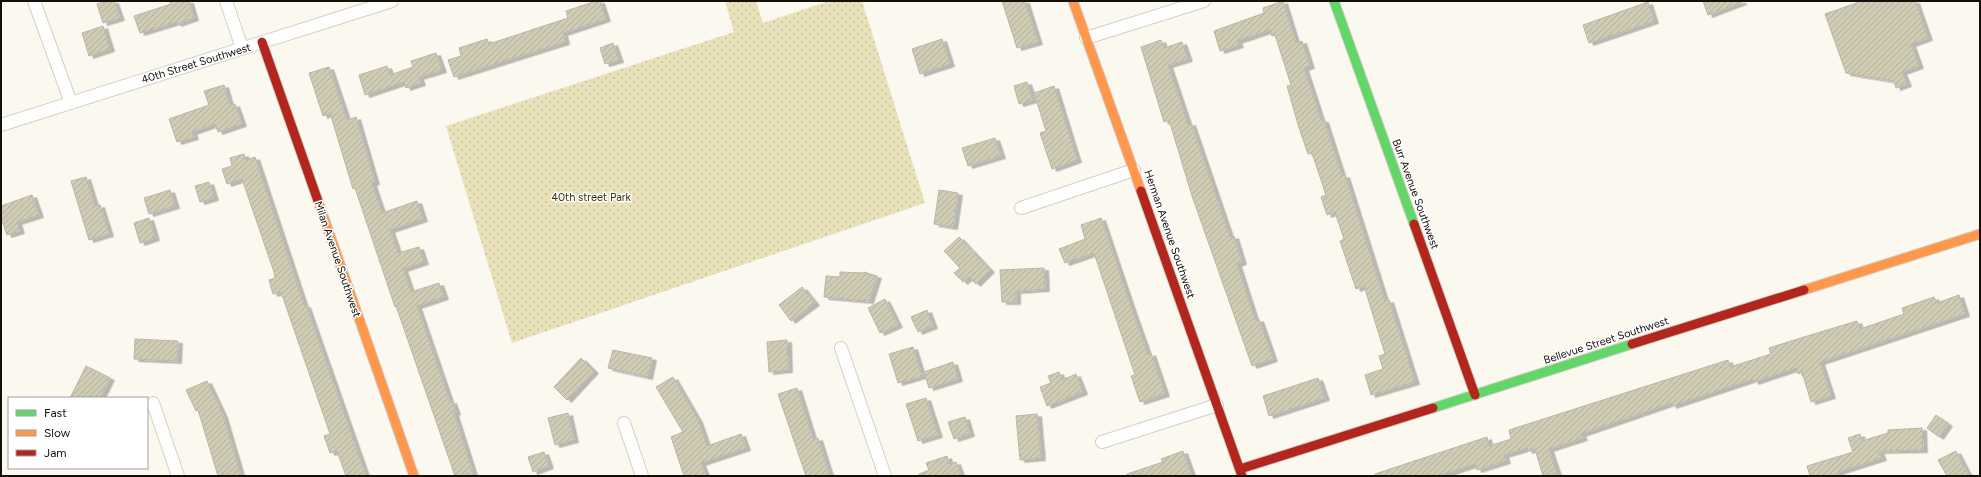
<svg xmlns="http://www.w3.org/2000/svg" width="1981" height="477" font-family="Figtree,sans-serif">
	<defs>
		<pattern id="park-dots" width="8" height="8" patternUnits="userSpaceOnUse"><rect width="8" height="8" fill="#e8e1ba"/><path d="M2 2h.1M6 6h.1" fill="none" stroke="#c6c09f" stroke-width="1.8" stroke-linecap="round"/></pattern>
		<pattern id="building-hatch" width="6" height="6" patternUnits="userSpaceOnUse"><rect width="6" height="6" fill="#d0ccb4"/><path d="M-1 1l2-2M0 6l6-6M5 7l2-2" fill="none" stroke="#b2ae99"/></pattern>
		<filter id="shadow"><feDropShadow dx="4.5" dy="2.5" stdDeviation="0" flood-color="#0004"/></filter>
	</defs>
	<rect width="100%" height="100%" fill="#faf8ef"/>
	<path fill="url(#park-dots)" d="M725,1H756L763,23L829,1H862L925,203L512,343L446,126L734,32Z"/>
	<path fill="url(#building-hatch)" stroke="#b7b6ae" filter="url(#shadow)" d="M107,1H114L120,18L103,23L97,4Z
		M169,1H189L194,18L177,24L176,22L140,33L134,16L171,4Z
		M596,1H600L606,19L563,33L565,42L454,77L448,60L461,56L459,48L487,39L489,44L568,18L566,11Z
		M1002,1H1025L1038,42L1017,48Z
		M1283,1L1296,43L1302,41L1310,66L1304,68L1321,120H1324L1342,176L1345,175L1385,301L1389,300L1415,382L1371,395L1365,375L1383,369L1379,356L1385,354L1364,286L1356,289L1340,241L1344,239L1335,212L1327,215L1321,197L1326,195L1312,153L1308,154L1299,128L1287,86L1291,85L1275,35L1272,36L1270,30L1237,41L1239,45L1220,51L1214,31L1264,13L1263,8Z
		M1703,1H1742V2L1708,15Z
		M1862,1H1915L1928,38L1911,44L1919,66L1902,72L1907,84L1896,88L1894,81L1846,73L1825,14Z
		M1648,2L1654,21L1589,43L1583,25Z
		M103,26L110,49L89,56L82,33Z
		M942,39L950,64L920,74L912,49Z
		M1161,40L1164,48L1182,42L1188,59L1168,65L1188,124L1191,123L1230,237L1234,236L1242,262L1237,264L1255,320L1259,319L1273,359L1252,366L1192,196L1169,120L1164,122L1141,47Z
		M613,43L619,60L605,64L600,48Z
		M436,53L442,70L419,77L421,83L406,88L404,82L365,95L359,75L387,66L390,75L413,67L411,61Z
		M329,67L347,120L356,117L375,182L372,183L382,213L417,201L423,219L390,230L398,253L419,247L424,262L403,269L411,292L439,283L444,297L417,306L450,402L452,401L456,412L454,413L474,476H455L396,306L395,307L355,188L353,189L330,113L323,116L309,73Z
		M1027,82L1033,100L1019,104L1014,86Z
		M224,85L230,106L235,104L242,124L218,132L215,124L192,132L194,137L177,142L169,119L209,105L204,91Z
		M1054,86L1077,160L1052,169L1040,133L1046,131L1034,93Z
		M995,138L1001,156L968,166L962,148Z
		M244,154L246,160L255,157L304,305H306L366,476H346L337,451L330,453L324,436L330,434L281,292L273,294L269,280L275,278L274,272L242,179L227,184L222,169L232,166L230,158Z
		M86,177L95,206L100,205L109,234L89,240L71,181Z
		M209,182L214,198L200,202L195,186Z
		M170,190L175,206L149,214L144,198Z
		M939,190L958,193L953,227L934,224Z
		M32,195L39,215L17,222L20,231L7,235L1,218V206Z
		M149,218L155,238L140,243L134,223Z
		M1101,218L1131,307L1148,355L1151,353L1165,394L1140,402L1131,376L1135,375L1094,253L1065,263L1059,249L1085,239L1081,225Z
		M959,237L990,270L976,284L969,277L963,282L954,273L960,268L944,251Z
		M1044,268L1045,289L1016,291V302H1002L1000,270Z
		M840,272L864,273V272L877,276L869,301L824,297L826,276L840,277Z
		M802,287L815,303L791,321L779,305Z
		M1959,295L1965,314L1820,362L1831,396L1811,402L1802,372L1798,374L1796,368L1754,382L1753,379L1672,406L1671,403L1581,434L1583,438L1549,449L1558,476H1543L1535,449L1528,451L1527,448L1504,455L1506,461L1477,470L1475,464L1439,476H1376L1375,474L1487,437L1489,446L1511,439L1509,430L1728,360L1730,367L1771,354L1769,348L1804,337L1857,321L1860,329L1904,314L1902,308L1934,297L1937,303Z
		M885,299L898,325L880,333L868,308Z
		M927,310L933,326L918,332L911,317Z
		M135,339L178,341L177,361L134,359Z
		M787,340L788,370L769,372L767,342Z
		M913,347L922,376L898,383L889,354Z
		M613,350L652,358L648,377L608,368Z
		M581,358L594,371L567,400L554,387Z
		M953,362L958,379L929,388L924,372Z
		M86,366L110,378L100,398H70Z
		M1059,372L1062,380L1076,374L1083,392L1047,406L1040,387L1051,383L1048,376Z
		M673,377L698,420L707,446L741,434L746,448L701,463L706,476H684L671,437L683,432L656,387Z
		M1318,378L1325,398L1269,416L1263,396Z
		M207,381L223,415L241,476H218L198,410L196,411L186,390Z
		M797,388L813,439L818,438L830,476H806L778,394Z
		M926,398L938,435L918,441L906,404Z
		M568,413L574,440L555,445L548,418Z
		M1037,414L1041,458L1020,460L1016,416Z
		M1936,415L1948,424L1939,437L1927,428Z
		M965,417L970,434L954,439L948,422Z
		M1922,428L1923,450L1879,451L1882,458L1838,472L1839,476H1810L1807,466L1853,452L1848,438L1860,434L1862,441L1888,433V430Z
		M1183,451L1192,476H1127V474L1163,462L1161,459Z
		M1956,451L1969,476H1947L1938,460Z
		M544,452L549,466L533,472L528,457Z
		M947,456L949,464L956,462L961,476H920L919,474L929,470L926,463Z"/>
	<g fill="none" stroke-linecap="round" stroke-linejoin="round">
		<defs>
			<path id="street" d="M34,1L71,103
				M226,1L242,48
				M1086,38L1204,1
				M1,125L392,1
				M1021,208L1134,170
				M841,348L885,476
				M153,403L178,476
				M624,423L642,476
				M1102,442L1217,405"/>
			<path id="fast" d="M1334,1L1414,224
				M1433,408L1632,344"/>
			<path id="slow" d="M1073,1L1141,191
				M318,201L414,476
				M1804,290L1980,234"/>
			<path id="jam" d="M262,42L318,201
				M1141,191L1242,476
				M1414,224L1475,395
				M1632,344L1804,290
				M1240,469L1433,408"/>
		</defs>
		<use href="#street" stroke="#d2d0c8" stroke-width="14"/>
		<use href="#fast" stroke="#d2d0c8" stroke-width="11"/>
		<use href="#slow" stroke="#d2d0c8" stroke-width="11"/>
		<use href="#jam" stroke="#d2d0c8" stroke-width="11"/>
		<use href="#street" stroke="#fefefd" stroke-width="12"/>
		<use href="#fast" stroke="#63d668" stroke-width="9"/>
		<use href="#slow" stroke="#ff974d" stroke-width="9"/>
		<use href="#jam" stroke="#b3261e" stroke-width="9"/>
	</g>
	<g text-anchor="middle" stroke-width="3" stroke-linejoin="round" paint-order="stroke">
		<g font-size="11" fill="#121009" stroke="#fff">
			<text transform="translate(196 63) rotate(-17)" y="4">40th Street Southwest</text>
			<text transform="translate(1416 194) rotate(70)" y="4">Burr Avenue Southwest</text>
			<text transform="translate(1170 234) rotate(71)" y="4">Herman Avenue Southwest</text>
			<text transform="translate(338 259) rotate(71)" y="4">Milan Avenue Southwest</text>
			<text transform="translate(1606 340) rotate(-18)" y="4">Bellevue Street Southwest</text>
		</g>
		<g font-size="11" fill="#3a3305" stroke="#fff">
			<text x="591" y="201">40th street Park</text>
		</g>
	</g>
	<rect width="1981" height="477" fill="none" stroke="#121009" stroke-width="4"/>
	<rect x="8" y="397" width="140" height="72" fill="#ffffff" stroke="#a09f9d"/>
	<rect x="16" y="410" width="20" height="6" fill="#63d668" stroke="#a09f9d"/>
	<text x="44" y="417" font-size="12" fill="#121009">Fast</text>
	<rect x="16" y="430" width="20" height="6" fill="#ff974d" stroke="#a09f9d"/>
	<text x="44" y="437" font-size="12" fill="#121009">Slow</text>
	<rect x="16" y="450" width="20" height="6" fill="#b3261e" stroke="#a09f9d"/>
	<text x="44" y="457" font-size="12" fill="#121009">Jam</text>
</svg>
